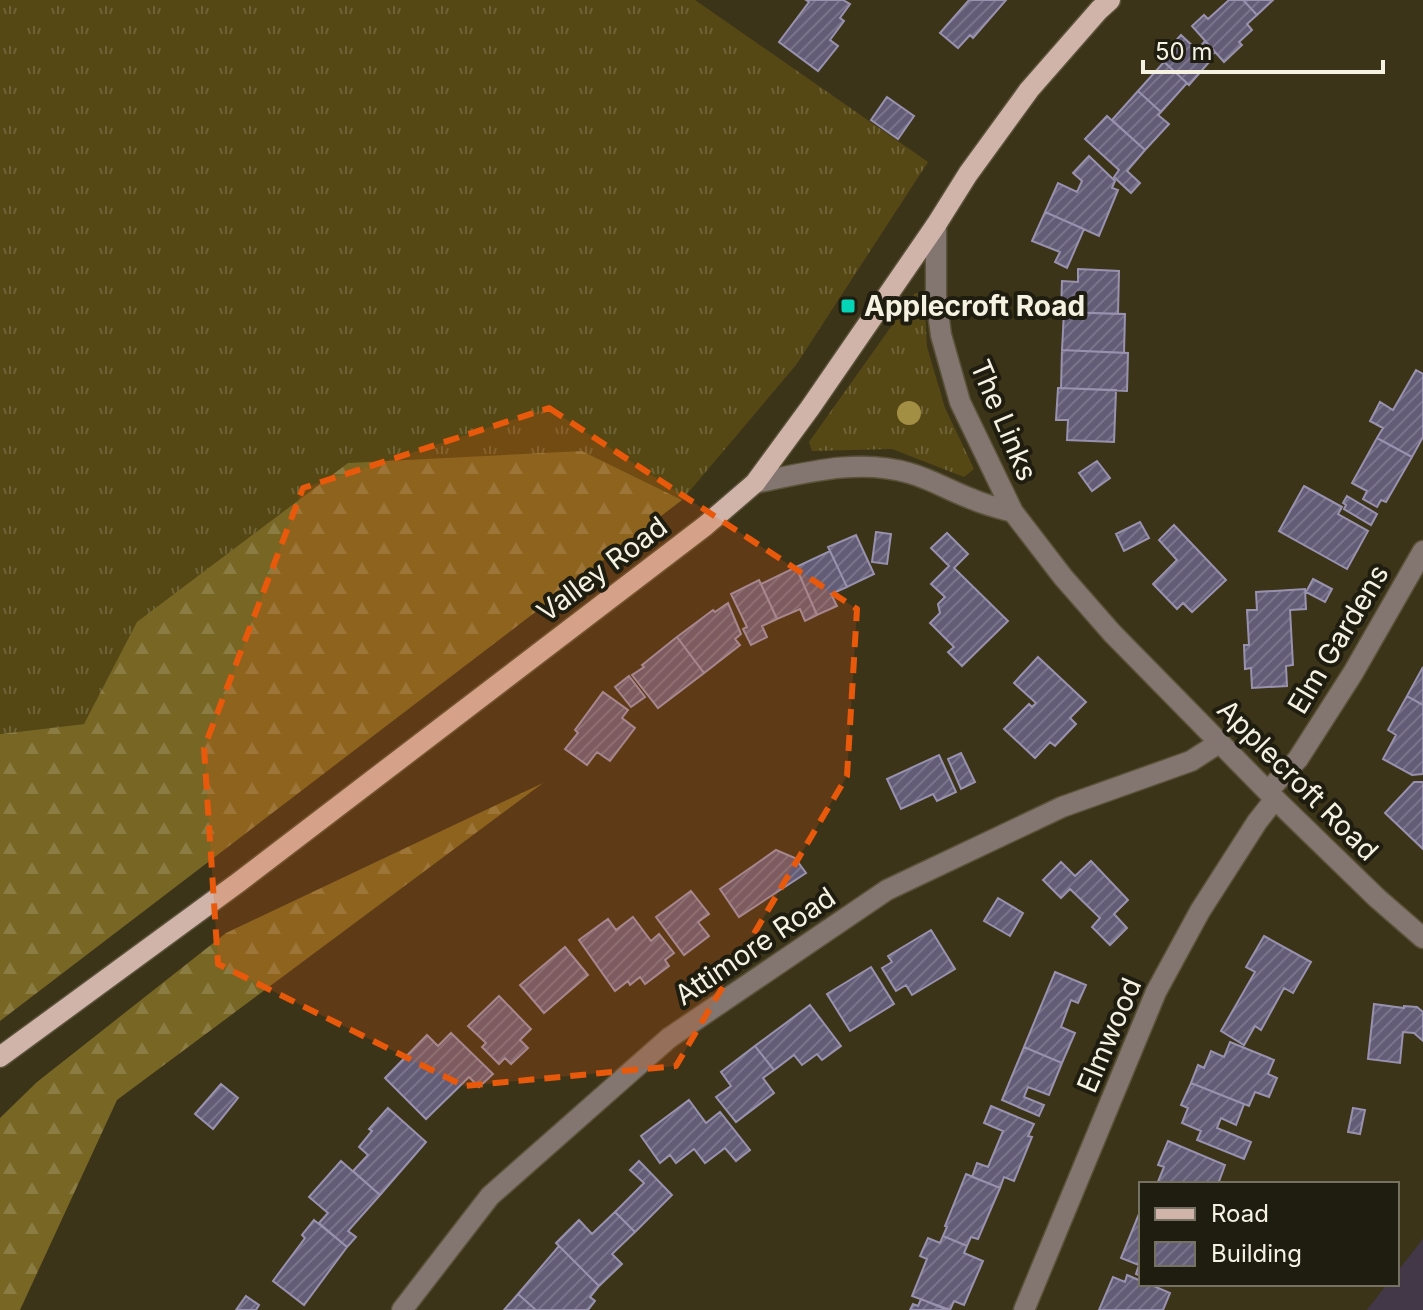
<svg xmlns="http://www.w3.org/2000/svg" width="1423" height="1310" font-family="Inter,sans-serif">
	<defs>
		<pattern id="grass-tufts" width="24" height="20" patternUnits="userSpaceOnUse" patternTransform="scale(2)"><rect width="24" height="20" fill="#554815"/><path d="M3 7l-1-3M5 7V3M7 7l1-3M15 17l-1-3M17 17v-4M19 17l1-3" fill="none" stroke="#6e6337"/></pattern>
		<pattern id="forest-firs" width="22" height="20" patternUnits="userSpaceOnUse" patternTransform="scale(2)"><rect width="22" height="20" fill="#776624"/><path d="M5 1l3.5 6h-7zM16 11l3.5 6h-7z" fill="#8b7c44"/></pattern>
		<pattern id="building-hatch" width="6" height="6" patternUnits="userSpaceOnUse" patternTransform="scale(2)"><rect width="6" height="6" fill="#635c77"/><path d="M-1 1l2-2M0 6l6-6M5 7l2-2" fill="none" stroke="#7a748a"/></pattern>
	</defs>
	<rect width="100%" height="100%" fill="#3c3419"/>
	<path fill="#423848" d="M1423,1239V1310H1367L1387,1284H1397V1272Z"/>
	<path fill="url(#grass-tufts)" d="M0,0H695L928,162L796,365L682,500L582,451L138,622L84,724L0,734Z
		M915,293L924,295L927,347L945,408L974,469L964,477L892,449L812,451L809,442Z"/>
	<path fill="url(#forest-firs)" d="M582,451L682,500L0,1021V734L84,724L137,622L348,463Z
		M543,783L117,1100L20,1310H0V1118L37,1082L226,933Z"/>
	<path fill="url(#building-hatch)" stroke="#9992af" stroke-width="2" d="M806,0H843L850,4L840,18L844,21L830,40L838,46L818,71L779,42L809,2Z
		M969,0H1006L973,38L970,35L958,48L940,33Z
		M1229,0H1243L1257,15L1247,24L1252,30L1239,42L1242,45L1224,62L1192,26L1204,15L1208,19Z
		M1243,0H1273L1257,15Z
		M1181,35L1197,50L1205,41L1215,52L1208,59L1210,61L1189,85L1160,58Z
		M1164,62L1187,83L1161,112L1138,91Z
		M1138,91L1161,112L1158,115L1169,124L1145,150L1112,120Z
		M887,97L914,116L898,139L871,120Z
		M1107,116L1145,150L1127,171L1140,183L1131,193L1114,177L1119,170L1085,139Z
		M1089,156L1115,181L1112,188L1118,190L1099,236L1045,212L1058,183L1077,192L1082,181L1073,173Z
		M1045,212L1084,229L1067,268L1055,262L1060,252L1032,241Z
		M1078,269L1119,271L1118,314L1061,312L1062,281L1078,282Z
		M1064,312L1125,314L1124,353L1062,350Z
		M1062,350L1128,353L1127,391L1061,388Z
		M1416,370L1423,374V437L1412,457L1377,438L1383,428L1370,421L1380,402L1393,410Z
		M1058,388L1116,390L1114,442L1067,440L1068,420H1056Z
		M1377,438L1412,457L1386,502L1381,500L1377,507L1363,499L1367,491L1352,483Z
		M1097,461L1110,478L1092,491L1079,473Z
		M1304,486L1342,507L1338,514L1368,531L1347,569L1279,531Z
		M1347,496L1377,514L1371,525L1344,509L1346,505L1343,503Z
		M1140,522L1149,538L1124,551L1116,534Z
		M1174,525L1226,580L1192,612L1183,603L1177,609L1153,584L1177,560L1159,540Z
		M876,532L891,534L887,564L872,562Z
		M947,533L968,554L954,568L1008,621L962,666L948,652L954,647L930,623L940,613L938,604L945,597L931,584L949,566L931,548Z
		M856,535L874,574L847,587L828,547Z
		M830,551L847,587L831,594L837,606L817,615L796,567Z
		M796,567L817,615L805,621L800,609L777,619L761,584Z
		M1313,579L1332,589L1325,602L1306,592Z
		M759,580L777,619L762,626L767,637L751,645L743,629L747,627L731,594Z
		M1305,589L1306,609L1290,610L1293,665L1286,666L1287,686L1252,688L1251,668L1245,669L1244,645H1249L1247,610H1257L1256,592Z
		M728,603L741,634L735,639L740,645L704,673L677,637L713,610L715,612Z
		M677,637L704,673L658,708L632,675L644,667L642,665Z
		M1038,657L1086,702L1070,718L1076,724L1055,746L1050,742L1035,758L1004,729L1029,704L1032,707L1036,703L1014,683Z
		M1423,667V705L1407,696Z
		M629,676L645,697L631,707L615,687Z
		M603,692L628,710L622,718L635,728L610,761L597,752L587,765L565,749L578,733L575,730Z
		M1407,696L1423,705V774L1412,775L1383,759L1396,735L1388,730Z
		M961,753L975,782L961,789L948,759Z
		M939,755L956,792L937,801L933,794L901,809L887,779Z
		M1414,782H1423V849L1385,813Z
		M776,850L795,858L806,873L739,917L720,889Z
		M1091,861L1128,900L1114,914L1127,928L1110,945L1092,927L1100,918L1070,889L1061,898L1043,880L1061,862L1075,876Z
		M691,891L709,914L698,922L709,936L684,955L656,917Z
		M998,898L1023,913L1010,936L984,921Z
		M633,917L651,941L659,934L674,953L665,960L669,966L645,984L640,977L630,985L628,981L615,991L579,940L608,919L616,930Z
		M931,930L955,969L912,995L906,985L896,991L882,968L892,962L888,956Z
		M1264,936L1311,962L1293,993L1284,988L1261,1030L1255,1026L1244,1045L1221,1031L1255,972L1246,967Z
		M565,947L588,975L544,1013L520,985Z
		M871,967L894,1004L850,1031L827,994Z
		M1055,972L1086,985L1078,1003L1071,1000L1061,1027L1075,1033L1062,1063L1024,1047Z
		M499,996L531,1029L520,1040L528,1048L511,1064L505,1058L499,1064L482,1047L486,1043L468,1026Z
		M1374,1004L1404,1008V1006L1417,1007L1423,1012V1041L1414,1033L1403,1032L1400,1063L1368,1059Z
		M810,1005L841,1046L822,1060L817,1054L802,1065L794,1055L774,1070L755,1046Z
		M451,1033L493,1074L479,1087L469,1077L426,1119L385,1078L427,1035L438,1046Z
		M1230,1042L1274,1060L1268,1074L1277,1078L1269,1097L1255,1092L1249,1106L1191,1083L1198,1065L1204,1068L1211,1051L1224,1057Z
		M755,1046L774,1070L763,1078L774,1093L736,1122L716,1097L731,1086L721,1072Z
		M1024,1047L1062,1063L1049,1095L1028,1087L1024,1097L1044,1105L1039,1116L1002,1100Z
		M1191,1083L1244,1104L1236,1125L1221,1118L1217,1128L1251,1142L1244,1159L1197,1140L1201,1131L1182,1123L1188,1108L1181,1105Z
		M221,1084L238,1098L213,1129L195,1114Z
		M689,1100L706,1123L720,1112L750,1150L736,1161L725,1148L705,1163L694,1149L676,1163L670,1155L660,1163L641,1136Z
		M991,1106L1034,1124L1028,1136L1032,1137L1014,1181L1004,1177L1000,1188L972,1177L977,1163L988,1167L1003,1131L984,1123Z
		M388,1108L426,1142L380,1195L353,1171L368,1155L359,1147L372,1131L369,1129Z
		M1353,1108L1365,1110L1360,1134L1348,1132Z
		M1168,1141L1225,1165L1218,1184H1157L1164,1167L1158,1165Z
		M341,1161L380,1195L348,1231L356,1237L347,1247L319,1223L328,1213L309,1197Z
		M639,1161L672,1195L635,1232L615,1212L644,1183L630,1170Z
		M966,1174L1000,1188L978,1239L971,1237L967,1246L943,1236L947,1227L945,1226Z
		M615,1212L635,1232L612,1254L622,1264L599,1286L556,1243L579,1220L592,1234Z
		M1139,1214L1141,1215V1276L1136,1274L1139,1265L1121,1258Z
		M314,1220L347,1247L304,1305L273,1281L305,1238L302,1235Z
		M943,1236L967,1246L964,1253L983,1261L964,1305L954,1301L950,1310L912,1296L927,1259L920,1256L928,1238L940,1243Z
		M559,1246L599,1286L590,1297L595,1301L588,1310H536L518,1294Z
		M1127,1275L1141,1281V1284H1149L1170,1293L1163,1310H1099L1113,1277L1125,1282Z
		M518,1294L536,1310H504Z
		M246,1296L259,1305L256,1310H236Z
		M921,1299L947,1310H910L913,1304L918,1306Z"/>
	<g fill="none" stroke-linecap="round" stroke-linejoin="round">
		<defs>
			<path id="minor" d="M936,225V296L941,335L960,402L1013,512L1063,577L1112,633L1275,799L1377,898L1423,938
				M755,483C805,473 858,458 909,473C931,479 950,491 972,499C985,505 999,508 1013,512
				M1268,791L1298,759L1353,673L1423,551
				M402,1310L490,1196L669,1038L887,890L1062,807L1191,761L1219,743
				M1024,1310L1156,992L1200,911L1257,822L1275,799"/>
			<path id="major" d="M0,1057L239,882L705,526L755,483L810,408L936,225L968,174L1029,90L1099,10L1110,0"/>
		</defs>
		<use href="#minor" stroke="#5a5239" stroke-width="23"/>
		<use href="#major" stroke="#5a5239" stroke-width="23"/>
		<use href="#minor" stroke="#83756f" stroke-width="20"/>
		<use href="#major" stroke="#d1b4a9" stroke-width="20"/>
	</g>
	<circle fill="#a38f43" cx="909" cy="413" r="12"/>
	<path fill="#e8590c" fill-opacity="0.2" stroke="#e8590c" stroke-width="6" stroke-dasharray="16 10" stroke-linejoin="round" d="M549,408L857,609L847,776L676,1066L464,1086L218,964L204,748L303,488Z"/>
	<rect fill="#03d5b6" stroke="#1f1c10" stroke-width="3" x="840" y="298" width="16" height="16" rx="4"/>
	<g text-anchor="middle" stroke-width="8" stroke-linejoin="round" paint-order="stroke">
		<g font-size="28" font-weight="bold" fill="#f6f2e2" stroke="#1f1c10" text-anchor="start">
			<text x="864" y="316">Applecroft Road</text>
		</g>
		<g font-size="28" fill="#f6f2e2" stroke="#1f1c10">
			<text transform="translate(1004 420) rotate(67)" y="10">The Links</text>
			<text transform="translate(602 569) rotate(-37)" y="10">Valley Road</text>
			<text transform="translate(1338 639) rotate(-59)" y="10">Elm Gardens</text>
			<text transform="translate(1298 780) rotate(45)" y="10">Applecroft Road</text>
			<text transform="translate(755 946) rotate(-34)" y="10">Attimore Road</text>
			<text transform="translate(1109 1035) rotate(-67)" y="10">Elmwood</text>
		</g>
	</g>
	<rect x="1139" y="1182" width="260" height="104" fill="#1f1c10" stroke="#757264" stroke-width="2"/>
	<rect x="1155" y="1208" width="40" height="12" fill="#d1b4a9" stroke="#757264" stroke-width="2"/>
	<text x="1211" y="1222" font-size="24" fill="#f6f2e2">Road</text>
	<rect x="1155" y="1242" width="40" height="24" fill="url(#building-hatch)" stroke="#757264" stroke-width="2"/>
	<text x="1211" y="1262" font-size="24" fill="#f6f2e2">Building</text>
	<path d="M1143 60v12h240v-12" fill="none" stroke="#f6f2e2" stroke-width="4"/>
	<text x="1155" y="60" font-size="24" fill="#f6f2e2" stroke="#1f1c10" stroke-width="6" paint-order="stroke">50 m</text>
</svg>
